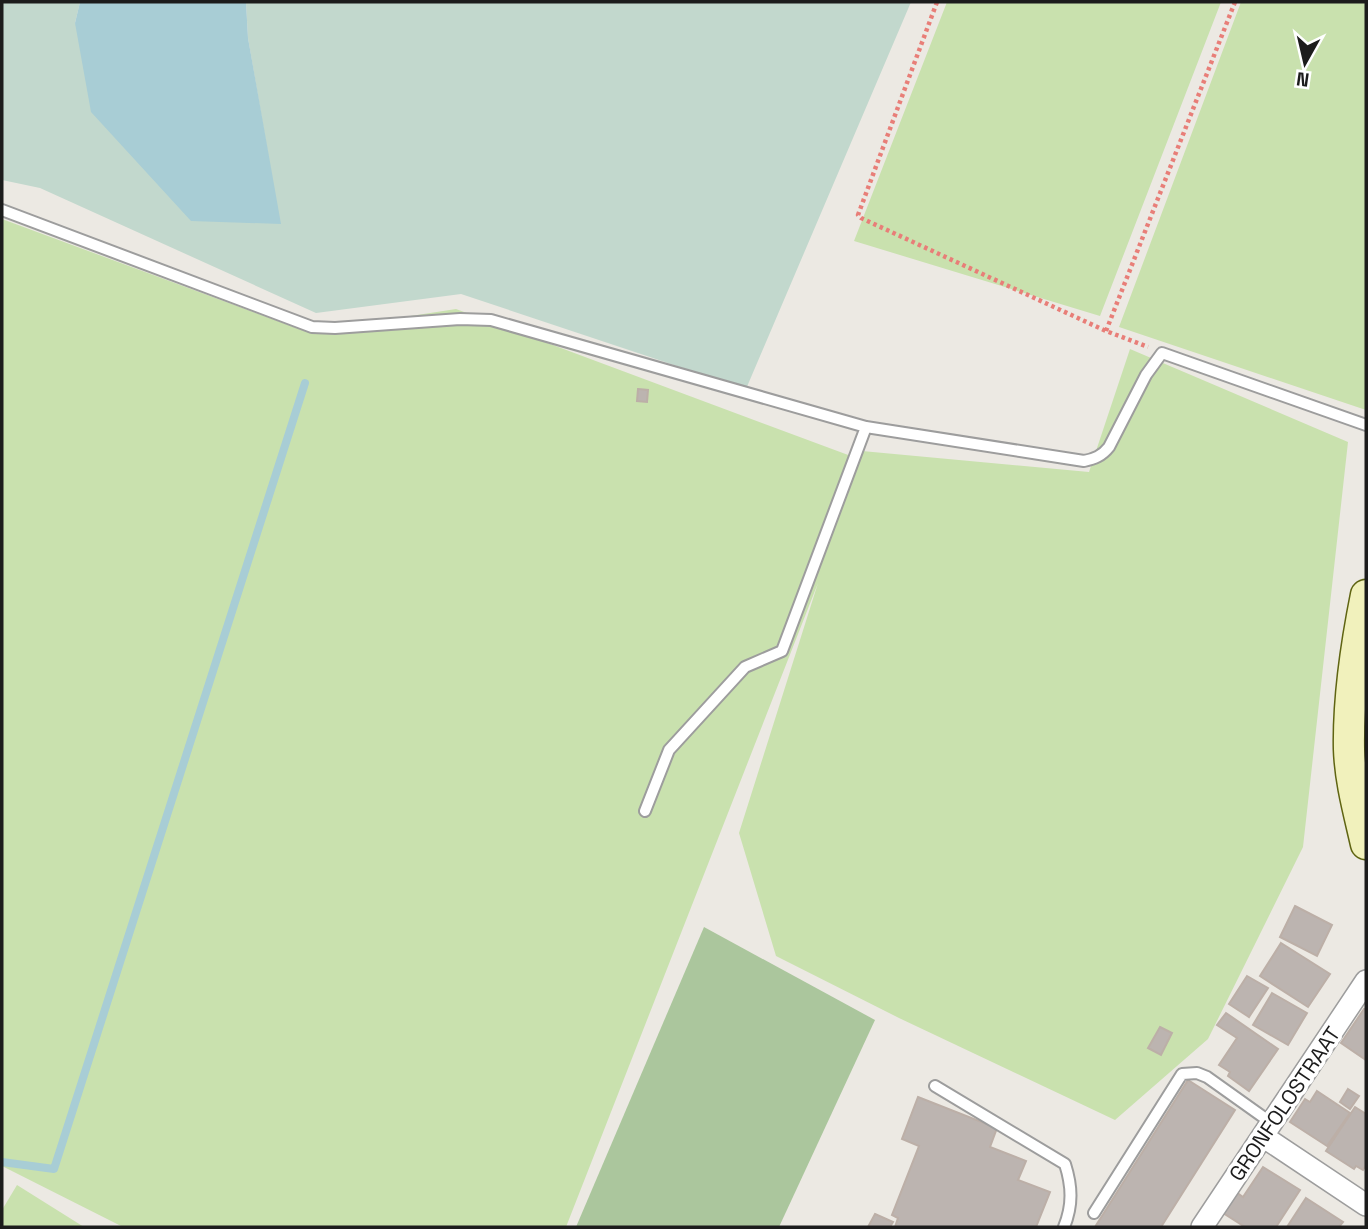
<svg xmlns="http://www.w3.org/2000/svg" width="1368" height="1229" font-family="'Space Grotesk',sans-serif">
	<rect width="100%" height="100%" fill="#ece9e3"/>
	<path fill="#c9e1ae" d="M947,2H1221L1100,316L854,241Z
		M1241,2H1366V410L1119,327Z
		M2,219L307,332L456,309L859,459L862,451L1089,472L1130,349L1348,442L1303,847L1208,1039L1115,1120L899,1018L776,956L739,833L818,583L566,1227H123L2,1166Z
		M17,1185L84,1227H2V1210Z"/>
	<path fill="#abc69d" d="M704,927L875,1020L779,1227H576Z"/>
	<path fill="#c2d8cd" d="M2,2H80L75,23L280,224L248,38L246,2H911L746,389L461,294L316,313L40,188L2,180Z"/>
	<path fill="#a8cdd5" d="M80,2H246L248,38L281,224L191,221L91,112L75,23Z"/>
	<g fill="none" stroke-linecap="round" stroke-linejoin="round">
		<path stroke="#a8cdd5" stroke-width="8" d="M2,1162L54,1169L305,383"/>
	</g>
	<path fill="#bcb4b0" stroke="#bcafa7" stroke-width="2" d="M638,389L648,390L647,402L637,401Z
		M1295,906L1332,925L1317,956L1280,937Z
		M1281,943L1330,974L1308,1007L1260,976Z
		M1247,976L1268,988L1249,1017L1229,1004Z
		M1272,993L1307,1013L1288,1045L1253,1025Z
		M1364,1009L1366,1010V1060L1341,1043Z
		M1226,1013L1278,1049L1249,1091L1228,1076L1230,1072L1219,1065L1237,1038L1217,1025Z
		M1160,1027L1172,1033L1161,1055L1148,1048Z
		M1188,1080L1235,1110L1161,1227H1095Z
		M1348,1089L1359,1096L1350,1109L1340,1102Z
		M1317,1091L1350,1113L1327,1146L1290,1122L1305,1099L1310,1102Z
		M918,1097L997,1128L990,1147L1026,1161L1018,1180L1050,1192L1036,1227H895L898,1218L892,1215L919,1146L902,1139Z
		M1355,1107L1366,1114V1165L1363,1170L1356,1166L1354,1169L1326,1151Z
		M1263,1167L1300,1190L1276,1227H1245L1223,1213L1236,1192L1243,1197Z
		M1306,1198L1343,1222L1339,1227H1287Z
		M875,1214L893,1222L890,1227H868Z"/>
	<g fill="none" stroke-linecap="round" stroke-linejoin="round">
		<defs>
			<path id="lane" d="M2,210L312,327L335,328L460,319L491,320L866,427L1084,461C1094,459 1102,456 1109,447L1146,375L1162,353L1366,425
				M645,811L669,750L745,667L782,651L866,427
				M935,1086L1065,1164C1072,1186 1073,1205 1064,1227
				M1094,1213L1182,1074L1197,1073L1207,1077L1273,1124"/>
			<path id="street" d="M1264,1137L1366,1205
				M1202,1227L1366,981"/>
			<path id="secondary" d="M1366,595C1356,645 1348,697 1349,749C1350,781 1359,813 1366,844"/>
		</defs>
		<use href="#lane" stroke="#9d9d9d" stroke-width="14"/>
		<use href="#street" stroke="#9d9d9d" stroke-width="24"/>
		<use href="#secondary" stroke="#5f6412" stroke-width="33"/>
		<path stroke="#e87e78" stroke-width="4.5" stroke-dasharray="3.5 3.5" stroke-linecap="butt" d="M937,2L858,215L861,218L1106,331L1148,347
			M1106,331L1235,2"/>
		<use href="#lane" stroke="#fff" stroke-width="10"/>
		<use href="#street" stroke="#fff" stroke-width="21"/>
		<use href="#secondary" stroke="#f1f1bc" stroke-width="30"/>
	</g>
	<g text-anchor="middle" stroke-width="7" stroke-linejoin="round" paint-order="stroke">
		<g font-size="21" fill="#1c1c1c" stroke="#fff">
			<text transform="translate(1285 1104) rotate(-56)" y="7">GRONFOLOSTRAAT</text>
		</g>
	</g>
	<rect width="1368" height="1229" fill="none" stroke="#1c1c1c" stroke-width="7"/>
	<g transform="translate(1305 63) rotate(188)" stroke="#ffffff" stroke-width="5" paint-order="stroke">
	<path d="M0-5L12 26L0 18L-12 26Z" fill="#1c1c1c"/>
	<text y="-10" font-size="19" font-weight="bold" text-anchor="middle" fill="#1c1c1c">N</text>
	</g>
</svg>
